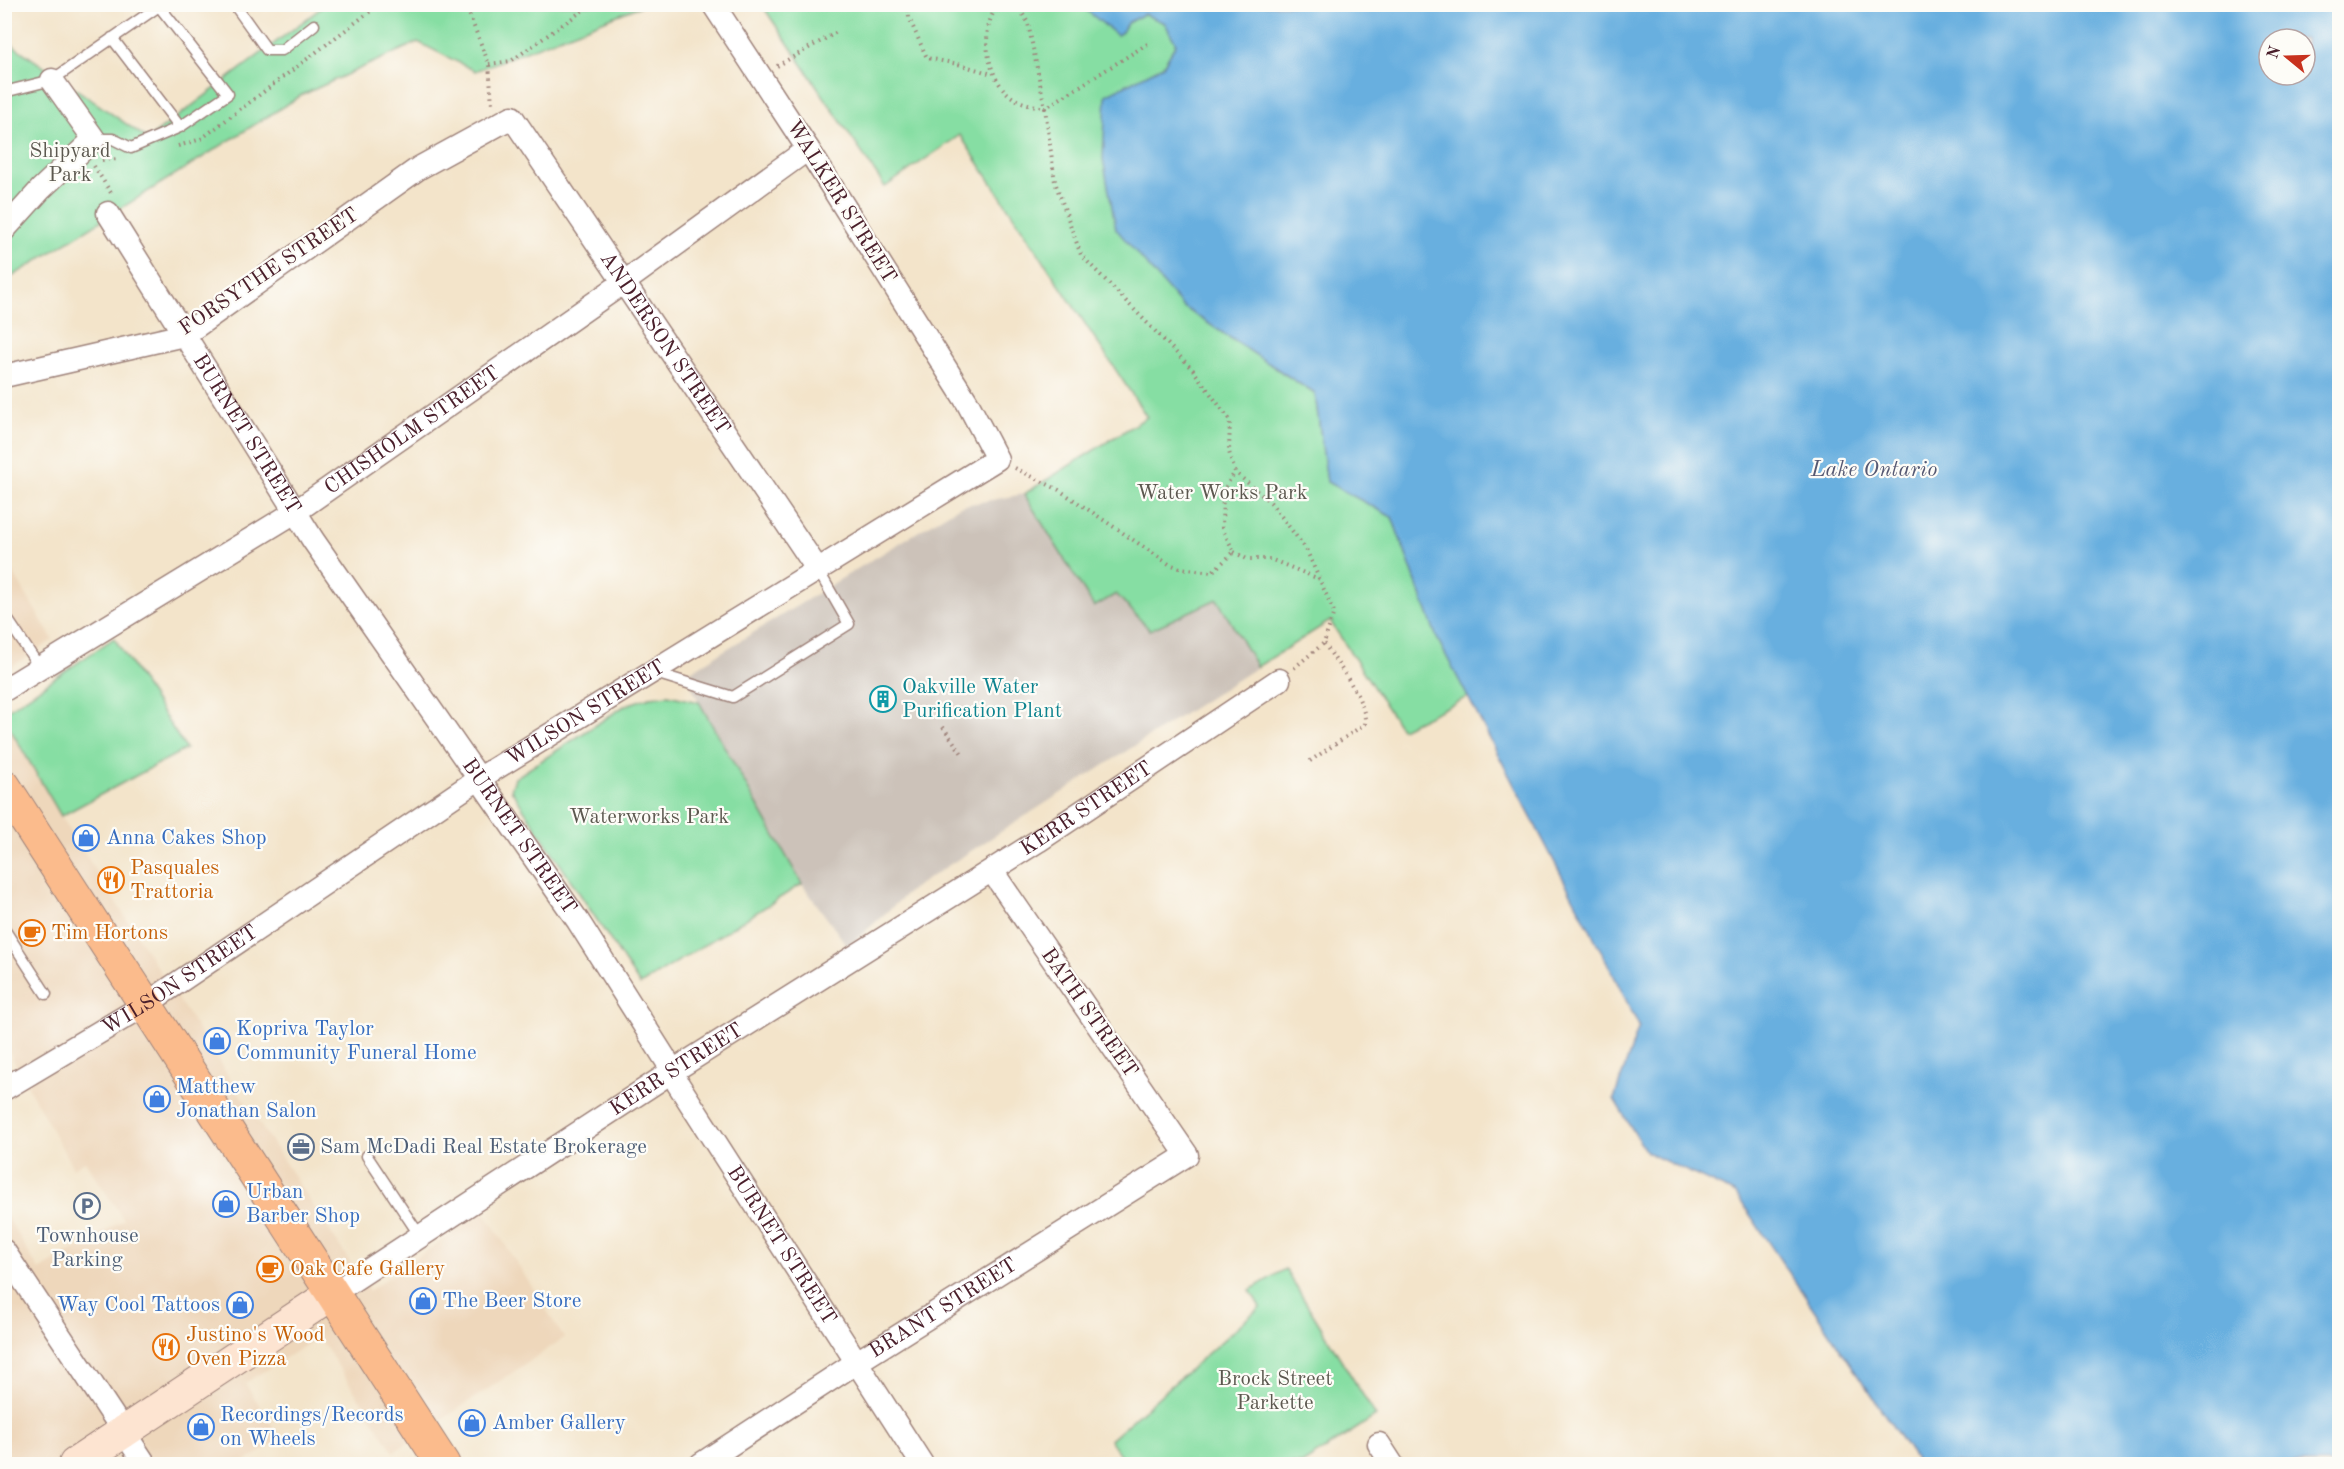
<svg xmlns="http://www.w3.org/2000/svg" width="2344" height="1469" font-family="'Old Standard TT',serif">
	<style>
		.built { fill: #eed7bb }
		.industrial { fill: #ccc2b9 }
		.green { fill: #86dea3; stroke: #687e67; stroke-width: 1.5 }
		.water { fill: #68afdf; stroke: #596785; stroke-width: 1.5; fill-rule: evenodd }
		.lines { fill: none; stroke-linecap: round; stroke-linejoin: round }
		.service-casing { stroke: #9e827a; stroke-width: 13 }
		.minor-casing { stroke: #9e827a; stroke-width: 25 }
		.secondary-casing { stroke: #9e827a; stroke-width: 34 }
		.primary-casing { stroke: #9e827a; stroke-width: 35 }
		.path { stroke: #9e827a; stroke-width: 4; stroke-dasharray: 1.5 4.5; stroke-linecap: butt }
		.service { stroke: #fff; stroke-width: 10 }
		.minor { stroke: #fff; stroke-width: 22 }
		.secondary { stroke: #fde4d1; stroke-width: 32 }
		.primary { stroke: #fbbb8c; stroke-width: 33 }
		.labels { text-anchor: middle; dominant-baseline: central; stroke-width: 4.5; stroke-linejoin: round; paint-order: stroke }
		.park-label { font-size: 21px; fill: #5c584f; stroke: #fdfcf7 }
		.street-label { font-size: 21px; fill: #4a1f2b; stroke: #fdfcf7 }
		.culture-label { font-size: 21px; fill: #0d838f; stroke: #fdfcf7; text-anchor: start }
		.shop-label { font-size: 21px; fill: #366cbe; stroke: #fdfcf7; text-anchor: start }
		.food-label { font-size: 21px; fill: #c56008; stroke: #fdfcf7; text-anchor: start }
		.service-label { font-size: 21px; fill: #4e5e75; stroke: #fdfcf7; text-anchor: start }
		.water-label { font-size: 22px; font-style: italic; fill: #565973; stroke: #fdfcf7 }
	</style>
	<rect width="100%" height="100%" fill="#fdfcf7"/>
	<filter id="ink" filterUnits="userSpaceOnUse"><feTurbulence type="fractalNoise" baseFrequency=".0167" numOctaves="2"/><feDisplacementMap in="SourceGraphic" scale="12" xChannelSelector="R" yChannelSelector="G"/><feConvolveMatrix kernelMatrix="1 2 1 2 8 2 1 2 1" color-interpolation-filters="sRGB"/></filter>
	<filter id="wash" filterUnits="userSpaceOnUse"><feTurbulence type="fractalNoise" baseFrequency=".008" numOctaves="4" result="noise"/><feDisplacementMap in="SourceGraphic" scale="24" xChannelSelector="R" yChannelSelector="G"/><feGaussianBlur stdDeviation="1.35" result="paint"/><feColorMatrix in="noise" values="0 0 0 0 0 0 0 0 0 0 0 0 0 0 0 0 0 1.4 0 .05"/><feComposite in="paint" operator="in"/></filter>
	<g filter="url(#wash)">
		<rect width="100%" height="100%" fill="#f3e4ca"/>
		<path class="built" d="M4,557L53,640L5,671L4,670Z
			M4,720L61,816L157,967L369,1291L484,1211L564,1338L394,1452L319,1337L245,1383L281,1439L241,1464H5V1213L39,1270L124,1220L85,1161L73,1168L5,1045Z"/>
		<path class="industrial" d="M1024,494L1094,607L1116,593L1150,630L1217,599L1257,667L912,889L848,947L802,884L699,702L686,674L960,506Z"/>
		<path class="green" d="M1080,4L1117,35L1122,32L1127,23L1144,14L1165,23L1176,44L1163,66L1106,95L1182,306L1315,394L1327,481L1392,517L1437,638L1468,697L1401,729L1330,621L1257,667L1217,599L1150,630L1116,594L1094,607L1024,494L1147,417L960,135L885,187L762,5Z
			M325,5H643L475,71L418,42L302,95L5,281V40L148,139Z
			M114,638L186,749L61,816L5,720V712Z
			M668,695L699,702L802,884L640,985L511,790L515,778L626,705L650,697Z
			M1285,1269L1376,1416L1302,1464H1126L1110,1440L1260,1307L1250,1290Z"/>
		<path class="water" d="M1080,5H2339V1464H1918L1736,1194L1646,1152L1614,1099L1639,1026L1609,966L1437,638L1392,517L1327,482L1315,394L1182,306L1116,229L1103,159L1106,95L1163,66L1176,44L1165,23L1144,14L1127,23L1122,32L1117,35ZM2269,39H2305V75H2269Z"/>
	</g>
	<g filter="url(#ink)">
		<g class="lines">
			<defs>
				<path id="service" d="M234,4L267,50H282L314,25
					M112,38L180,127
					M4,92L52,80L162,4
					M94,139H113L131,148L180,127L228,94L159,6
					M4,614L40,668
					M652,672L733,697L849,624L818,570
					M4,929L46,994
					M367,1156L420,1236"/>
				<g id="minor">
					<path id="s1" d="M108,213L313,540L578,921L673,1071L678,1084L922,1464"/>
					<path d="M4,230L41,189L94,139L52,80"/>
					<path id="s2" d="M4,376L184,335L419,168L512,117L818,570"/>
					<path id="s3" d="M4,690L295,512L623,283L808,149"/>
					<path id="s4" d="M4,1089L145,1005L480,778L997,459L967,402L808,149L713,4"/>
					<path d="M4,1251L145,1464"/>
					<path id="s5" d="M332,1294L673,1071L1038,841L1279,680"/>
					<path d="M1379,1444L1392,1464"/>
					<path id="s6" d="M701,1464L857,1362L1187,1155L992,871"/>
				</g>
				<path id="secondary" d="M75,1464L332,1294"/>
				<path id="primary" d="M4,786L443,1464"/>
			</defs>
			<use href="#service" class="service-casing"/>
			<use href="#minor" class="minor-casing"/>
			<use href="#secondary" class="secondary-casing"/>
			<use href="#primary" class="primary-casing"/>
			<path class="path" d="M465,4L489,64L492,104
				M908,4L909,18L927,58L958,64L992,74
				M999,4C977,29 987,85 1017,100C1025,104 1036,106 1045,108L1055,182L1081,255L1193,370L1230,420L1229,452L1235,472L1271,503L1306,549L1334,612L1324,643L1294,668
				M1017,4L1028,23L1045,108L1149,43
				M489,64L511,61L592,4
				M777,66L839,31
				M178,146L201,139L380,4
				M102,160L118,159
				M94,166L111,193
				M1015,468L1059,490L1169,564L1180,568L1212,572L1234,552L1222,528L1223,491L1235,472
				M1234,552L1247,559H1270L1319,579
				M943,727L963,755
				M1310,761L1365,724C1367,700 1337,664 1324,643"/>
			<use href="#service" class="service"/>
			<use href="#minor" class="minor"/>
			<use href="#secondary" class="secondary"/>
			<use href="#primary" class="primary"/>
		</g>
	</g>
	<defs>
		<symbol id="building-ring" viewBox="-11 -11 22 22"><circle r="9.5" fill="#fdfcf7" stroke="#0f9aa8" stroke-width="1.5"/><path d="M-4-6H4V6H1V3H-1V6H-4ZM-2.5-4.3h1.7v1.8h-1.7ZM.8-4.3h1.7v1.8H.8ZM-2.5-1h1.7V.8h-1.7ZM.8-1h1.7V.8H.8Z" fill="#0f9aa8"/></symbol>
		<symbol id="shop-ring" viewBox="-11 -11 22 22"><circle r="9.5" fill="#fdfcf7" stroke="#3f7fe0" stroke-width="1.5"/><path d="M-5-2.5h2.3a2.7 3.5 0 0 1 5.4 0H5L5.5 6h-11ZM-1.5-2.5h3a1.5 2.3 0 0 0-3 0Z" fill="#3f7fe0"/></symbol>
		<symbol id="restaurant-ring" viewBox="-11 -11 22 22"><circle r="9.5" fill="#fdfcf7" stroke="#e8710a" stroke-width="1.5"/><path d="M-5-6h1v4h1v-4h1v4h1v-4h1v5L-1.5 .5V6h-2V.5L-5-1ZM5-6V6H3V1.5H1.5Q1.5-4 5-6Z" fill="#e8710a"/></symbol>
		<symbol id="cafe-ring" viewBox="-11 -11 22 22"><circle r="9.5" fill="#fdfcf7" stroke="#e8710a" stroke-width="1.5"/><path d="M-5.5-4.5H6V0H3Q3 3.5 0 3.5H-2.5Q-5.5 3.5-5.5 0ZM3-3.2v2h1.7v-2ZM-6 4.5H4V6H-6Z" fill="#e8710a"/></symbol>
		<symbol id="office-ring" viewBox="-11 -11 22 22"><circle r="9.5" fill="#fdfcf7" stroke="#5c6f8a" stroke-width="1.5"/><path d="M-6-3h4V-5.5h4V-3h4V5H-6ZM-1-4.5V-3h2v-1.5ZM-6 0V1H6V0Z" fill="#5c6f8a"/></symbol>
		<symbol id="parking-ring" viewBox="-11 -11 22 22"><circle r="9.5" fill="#fdfcf7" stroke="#5c6f8a" stroke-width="1.5"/><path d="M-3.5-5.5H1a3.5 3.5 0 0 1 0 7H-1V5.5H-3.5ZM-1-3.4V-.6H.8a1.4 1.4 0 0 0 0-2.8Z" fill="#5c6f8a"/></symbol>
	</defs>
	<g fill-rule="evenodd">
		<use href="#building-ring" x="868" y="684" width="30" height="30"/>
		<use href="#shop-ring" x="71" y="823" width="30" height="30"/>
		<use href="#restaurant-ring" x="96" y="865" width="30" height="30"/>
		<use href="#cafe-ring" x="17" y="918" width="30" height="30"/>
		<use href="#shop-ring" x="202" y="1026" width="30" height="30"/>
		<use href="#shop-ring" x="142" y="1084" width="30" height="30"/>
		<use href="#office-ring" x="286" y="1132" width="30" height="30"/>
		<use href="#shop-ring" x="211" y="1189" width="30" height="30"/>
		<use href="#parking-ring" x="72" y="1191" width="30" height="30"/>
		<use href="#cafe-ring" x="255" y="1254" width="30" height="30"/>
		<use href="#shop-ring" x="408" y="1286" width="30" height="30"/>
		<use href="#shop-ring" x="225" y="1290" width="30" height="30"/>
		<use href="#restaurant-ring" x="151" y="1332" width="30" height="30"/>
		<use href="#shop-ring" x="457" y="1408" width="30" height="30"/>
		<use href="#shop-ring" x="186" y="1412" width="30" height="30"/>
	</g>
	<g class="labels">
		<g class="park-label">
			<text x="70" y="151">Shipyard<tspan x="70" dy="24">Park</tspan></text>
			<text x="1222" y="493">Water Works Park</text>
			<text x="649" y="817">Waterworks Park</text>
			<text x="1275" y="1379">Brock Street<tspan x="1275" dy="24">Parkette</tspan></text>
		</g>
		<g class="street-label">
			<text transform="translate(841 202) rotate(58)">WALKER STREET</text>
			<text transform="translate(269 272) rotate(-34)">FORSYTHE STREET</text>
			<text stroke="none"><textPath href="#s2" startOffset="852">ANDERSON STREET</textPath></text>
			<text stroke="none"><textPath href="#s3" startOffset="484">CHISHOLM STREET</textPath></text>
			<text stroke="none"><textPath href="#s1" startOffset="261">BURNET STREET</textPath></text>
			<text stroke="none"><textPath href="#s4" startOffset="693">WILSON STREET</textPath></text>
			<text stroke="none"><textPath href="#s5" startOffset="897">KERR STREET</textPath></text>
			<text stroke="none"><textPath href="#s1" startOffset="747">BURNET STREET</textPath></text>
			<text stroke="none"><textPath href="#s4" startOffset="207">WILSON STREET</textPath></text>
			<text transform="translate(1089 1013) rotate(55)">BATH STREET</text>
			<text stroke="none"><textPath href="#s5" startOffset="411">KERR STREET</textPath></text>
			<text stroke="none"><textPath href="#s1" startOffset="1233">BURNET STREET</textPath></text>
			<text stroke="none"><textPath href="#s6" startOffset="288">BRANT STREET</textPath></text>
		</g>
		<g class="culture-label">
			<text x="902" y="687">Oakville Water<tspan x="902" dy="24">Purification Plant</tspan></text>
		</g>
		<g class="shop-label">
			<text x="106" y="838">Anna Cakes Shop</text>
			<text x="236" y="1029">Kopriva Taylor<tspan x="236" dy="24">Community Funeral Home</tspan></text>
			<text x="176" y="1087">Matthew<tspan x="176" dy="24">Jonathan Salon</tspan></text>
			<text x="246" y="1192">Urban<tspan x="246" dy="24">Barber Shop</tspan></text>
			<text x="442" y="1301">The Beer Store</text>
			<text x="220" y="1305" text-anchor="end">Way Cool Tattoos</text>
			<text x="220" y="1415">Recordings/Records<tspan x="220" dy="24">on Wheels</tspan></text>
			<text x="492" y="1423">Amber Gallery</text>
		</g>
		<g class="food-label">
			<text x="130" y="868">Pasquales<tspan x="130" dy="24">Trattoria</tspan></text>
			<text x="51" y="933">Tim Hortons</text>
			<text x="290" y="1269">Oak Cafe Gallery</text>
			<text x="186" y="1335">Justino's Wood<tspan x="186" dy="24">Oven Pizza</tspan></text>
		</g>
		<g class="service-label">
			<text x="320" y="1147">Sam McDadi Real Estate Brokerage</text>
			<text x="87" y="1236" text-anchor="middle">Townhouse<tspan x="87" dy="24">Parking</tspan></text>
		</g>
		<g class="water-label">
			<text x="1874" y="470">Lake Ontario</text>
		</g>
	</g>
	<rect width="2344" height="1469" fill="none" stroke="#fdfcf7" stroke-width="24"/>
	<g transform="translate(2287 57) rotate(289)"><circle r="28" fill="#fdfcf7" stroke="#b5a4a5" stroke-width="1.5"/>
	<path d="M0-4.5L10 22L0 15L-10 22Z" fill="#c8321e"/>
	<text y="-9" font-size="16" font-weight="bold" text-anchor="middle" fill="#4a1f2b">N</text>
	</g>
</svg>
